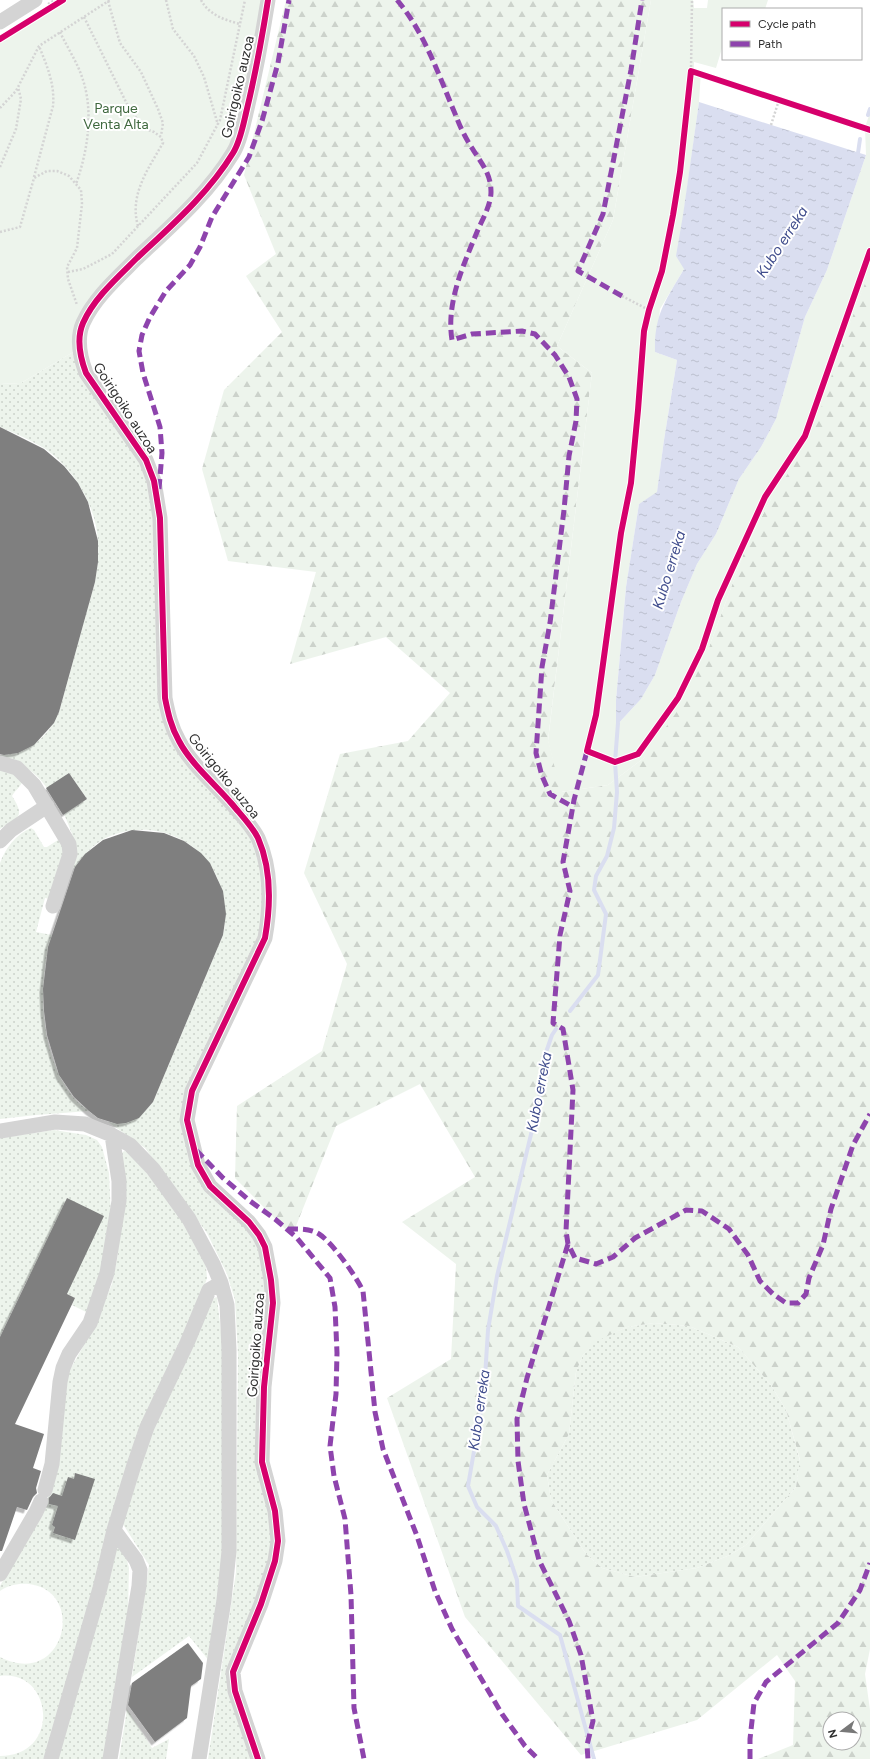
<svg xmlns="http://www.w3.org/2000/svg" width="870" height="1759" font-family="Figtree,sans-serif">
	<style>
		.grass { fill: url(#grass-dots) }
		.forest { fill: url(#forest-firs); fill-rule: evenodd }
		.park { fill: #edf4ec }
		.water { fill: url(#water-ripples) }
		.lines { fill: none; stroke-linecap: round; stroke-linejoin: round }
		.stream { stroke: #dadef0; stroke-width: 4 }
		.building { fill: #7f7f7f; filter: url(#shadow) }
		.path { stroke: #d4d4d4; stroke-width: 2.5; stroke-dasharray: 2 2; stroke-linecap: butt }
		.minor { stroke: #d4d4d4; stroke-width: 15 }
		.quiet { stroke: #8e44ad; stroke-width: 5; stroke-dasharray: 10 5; stroke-linecap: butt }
		.cycleway-casing { stroke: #fff; stroke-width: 8 }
		.cycleway { stroke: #d6006c; stroke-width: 6 }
		.labels { text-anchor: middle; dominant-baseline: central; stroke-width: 4; stroke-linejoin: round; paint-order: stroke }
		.street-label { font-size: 14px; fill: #2f2f2f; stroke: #fff }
		.park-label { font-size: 14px; fill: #3f683e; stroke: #fff }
		.water-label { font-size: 15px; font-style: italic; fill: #404d8d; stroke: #fff }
	</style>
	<defs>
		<pattern id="grass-dots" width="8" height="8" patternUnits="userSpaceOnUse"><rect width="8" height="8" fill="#edf4ec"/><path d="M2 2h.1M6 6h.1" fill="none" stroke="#ccd2cb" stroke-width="1.8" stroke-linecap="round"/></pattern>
		<pattern id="forest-firs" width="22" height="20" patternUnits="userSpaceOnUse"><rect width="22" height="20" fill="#edf4ec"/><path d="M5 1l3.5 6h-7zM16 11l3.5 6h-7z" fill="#ccd2cb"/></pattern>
		<pattern id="water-ripples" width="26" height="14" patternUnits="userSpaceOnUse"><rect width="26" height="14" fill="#dadef0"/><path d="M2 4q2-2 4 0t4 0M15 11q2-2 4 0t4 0" fill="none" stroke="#bbbfce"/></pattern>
		<filter id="shadow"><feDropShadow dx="-3.5" dy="3.5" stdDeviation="0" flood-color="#0004"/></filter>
	</defs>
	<rect width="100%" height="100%" fill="#fff"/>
	<path class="grass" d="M80,348L153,478L169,720L258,838L268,919L192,1091L198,1165L249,1222L271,1280L262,1448L278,1541L233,1672L258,1759H208L236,1572L238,1355L235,1300L227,1274L207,1233L145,1148L108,1122C127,1126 142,1117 153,1102L223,935C234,883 202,835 149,830C133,829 116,832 102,840C89,848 81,859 72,871C78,845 74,838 64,814L87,799L69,773L47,788C32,767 22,766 0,758V755C29,753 48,738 59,712L95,582C97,569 99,556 98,543C97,507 74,468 44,448C30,440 15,433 0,427V384L21,383Z
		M0,769H9L23,780C21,787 15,790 12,796C26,818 18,817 0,829Z
		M31,828L34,830L44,847H47L58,840L62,841L65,846L50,899L45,898L36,932L52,935C37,985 39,1054 73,1097C77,1102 83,1107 89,1111L36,1115L0,1119V863C5,849 16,834 31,828Z
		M54,1130L86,1135L97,1140L102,1147L109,1173L111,1217L99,1281L86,1312L72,1305L75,1298L29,1276L0,1337V1138Z
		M124,1151L128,1152L158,1186L190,1233L206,1266L207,1278L195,1315L137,1438L48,1759H0V1756C62,1756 53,1669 0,1676V1657C64,1690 88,1591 29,1584C19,1583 8,1585 0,1591V1586L46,1503L55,1477L67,1375L93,1329L112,1284L118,1254L121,1154Z
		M217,1297L224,1359V1540L210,1662L189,1636L132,1677L149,1565L121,1521L154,1424L214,1298Z
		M654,1323L689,1326L738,1347L771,1385L786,1410L800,1461L796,1487L746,1545L730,1555L697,1568L635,1577L602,1568L586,1554L551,1500L547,1475L569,1434L576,1372L583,1355L597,1340L627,1327Z
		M115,1542L127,1560L129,1568L128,1610L104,1759H55Z
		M127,1709L152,1748L169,1739L166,1759H119Z"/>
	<path class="forest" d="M286,0H651L613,220L557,346L592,373L548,740L562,792L608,785L644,758L708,650L746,547L771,499L840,350L870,269V1649L865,1674L870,1710V1759H758L793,1745L795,1681L777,1655L697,1720L581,1755L465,1617L387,1398L451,1359L456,1264L402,1222L475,1177L420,1084L336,1126L292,1236L235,1178L237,1106L322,1051L347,964L304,873L340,754L408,741L450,693L386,637L290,664L316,572L228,561L202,469L224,390L282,332L246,276L276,254L244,175ZM654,1323L689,1326L738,1347L771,1385L786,1410L800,1460L796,1487L746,1545L730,1555L697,1568L635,1577L602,1568L586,1554L551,1500L547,1475L569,1434L576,1372L583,1355L597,1341L627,1327ZM830,1719H854V1743H830Z"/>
	<path class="park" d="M63,0H268L234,152L89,311L80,348L21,383L0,384V37Z
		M651,0H693L694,8H707L708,0H768L765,9H723V45L716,68L694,62V69L701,71L699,102L681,232L684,269L660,309L655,352L677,360L664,440L657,493L639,504L626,587L616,700V726L641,699L655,675L681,602L697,564L716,534L739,479L761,447L776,419L805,317L827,270L866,155L865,127L870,113V270L840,350L811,439L771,499L746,547L708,650L683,703L644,758L608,785L561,792L548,741L592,373L557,346L613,220Z"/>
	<path class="water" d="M699,102L866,155L827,270L805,317L776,419L761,447L739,479L716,534L697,564L681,602L655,675L641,699L616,726V700L626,587L639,504L657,492L664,440L677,360L655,352C654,314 666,300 684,269L676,256L683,215Z"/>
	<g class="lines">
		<path class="stream" d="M868,115L870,109
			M855,155L858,153L860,139
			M570,1011L598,975L606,914L594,890L596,876L607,856L614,828L617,792L615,762L618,723
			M556,1029L552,1035L543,1061L539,1101L497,1276L488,1330L484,1393L468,1486L477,1507L496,1526L507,1551L517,1580L518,1606L560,1635L594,1759"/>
	</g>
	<path class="building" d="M0,427L44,449L64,466L78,483L88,502L98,541V562L95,582L59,712L54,723L34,745L18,753L4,755L0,754Z
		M69,773L87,799L63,815L46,788Z
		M132,830L164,833L184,841L201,853L210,863L223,891L226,914L223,935L153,1102L139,1118L126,1123L117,1124L98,1118L89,1111L74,1097L59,1075L47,1035L44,1011L43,989L48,947L75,867L85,854L103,840Z
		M67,1198L104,1216L67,1294L75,1298L15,1424L44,1434L33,1468L41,1471L36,1488L37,1493L33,1497L27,1510L17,1507L2,1551H0V1337Z
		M75,1473L95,1479L75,1540L53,1533L55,1527L52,1525L58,1506L49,1504V1498L53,1493L62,1496L68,1477L74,1479Z
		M188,1643L203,1663L201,1679L191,1686L187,1718L155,1742L128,1705L132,1683Z"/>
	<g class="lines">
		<path class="path" d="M166,0L173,29L194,56L204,77L218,125
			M201,0C209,15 225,20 240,24
			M108,1L120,43L141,72L158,109L163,123L161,136
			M48,4L55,0
			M84,17L127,104L143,128L154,132L161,137L163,143C148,169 129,195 138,226
			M60,32C67,47 77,62 82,77C94,111 88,150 76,184
			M691,71L692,0
			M0,108L16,91L39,46L110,0
			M771,125L779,100
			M0,167L16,129L21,99L18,87
			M34,177L53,106C55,84 47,66 39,46
			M0,232L20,227L34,178L47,171H57L69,176L81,190L82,204L77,248L67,267L68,279L77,305
			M68,272L83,269L112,254L197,163L220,120L245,0
			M622,296L649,310"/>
		<path class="minor" d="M0,22L35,0
			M0,763L17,768L34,785L69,844L70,854L53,906
			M0,841L11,830L47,806
			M0,1131L55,1122L85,1124L112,1135L130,1145L153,1169L189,1219L213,1264L221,1283L227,1305L229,1350V1551L224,1600L199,1759
			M45,1490L52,1464L60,1382L63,1368L69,1354L90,1323L107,1273L119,1201V1181L112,1135
			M0,1574L36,1512L41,1501
			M51,1759L100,1588L114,1530L134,1465L147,1427L187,1343L209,1290L221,1283
			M110,1759L139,1586L140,1570L136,1560L114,1530
			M258,1759L235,1691L233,1672L261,1604L275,1561L278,1541L275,1511L262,1462L264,1387L273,1303L271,1280L265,1247L259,1235L249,1222L210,1186L198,1165L187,1120L192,1091L265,938C271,904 272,870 258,838C252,826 241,815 232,804C215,784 191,764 179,741C171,727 168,713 165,698L160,518L154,481L146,460L86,373C80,357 76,339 83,323C94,298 118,277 137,258C171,226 208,194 233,153C240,142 243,126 246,113C255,76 262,38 268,0"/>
		<path class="quiet" d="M397,0C425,33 439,76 456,116C460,127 466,139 472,148C481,163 491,173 491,192C491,205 482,220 477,232C463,266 446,303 452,340L472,334L522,331L535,334L555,355L569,377L577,399L576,421L569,456L564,510L550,623L542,667L536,753L542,776L550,794L573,807
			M622,296L578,271L603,214L631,70L642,0
			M159,489L162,453L160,427L143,373L139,351L142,335L150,317L166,291L190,265L200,247L212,217L249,157L262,121L278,63L289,0
			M587,751L574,800L563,862L570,891L560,935L553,1023L563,1029L573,1090L566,1231L568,1244L575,1258L596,1264L613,1257L635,1238L686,1210L702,1211L729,1229L748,1255L760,1281L773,1294L786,1303H798L806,1294L809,1278L823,1245L831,1209L853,1145L870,1114
			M196,1150L223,1178L250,1201L275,1219L297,1238L330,1278L335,1307L337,1353L336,1394L330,1446L334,1476L345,1519L351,1595L354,1708L364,1759
			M288,1229C297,1229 310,1228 319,1234C332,1242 356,1276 363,1291L375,1412L383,1449L417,1536L435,1591L452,1629L502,1714L525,1746L538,1759
			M568,1244L527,1378L517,1419L518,1461L524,1504L539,1560L569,1621L581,1655L593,1721L587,1745L588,1759
			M750,1759V1739L754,1703L766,1682L838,1623L860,1590L870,1563"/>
		<defs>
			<path id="cycleway" d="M0,39L63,0
				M870,130L691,71L680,172L673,215L662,271L649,310L644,331L638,410L631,483L621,533L596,715L587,751L615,762L638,754L678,698L702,649L718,600L765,497L805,436L870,251
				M258,1759L235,1691L233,1672L261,1604L275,1561L278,1541L275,1511L262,1462L264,1387L273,1303L271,1280L265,1247L259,1235L249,1222L210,1186L198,1165L187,1120L192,1091L265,938C271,904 272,870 258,838C252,826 241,815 232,804C215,784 191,764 179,741C171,727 168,713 165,698L160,518L154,481L146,460L86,373C80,357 76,339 83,323C94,298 118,277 137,258C171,226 208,194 233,153C240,142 243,126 246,113C255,76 262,38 268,0"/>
		</defs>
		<use href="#cycleway" class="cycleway-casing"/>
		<use href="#cycleway" class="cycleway"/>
	</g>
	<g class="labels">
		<g class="street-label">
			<text transform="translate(238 87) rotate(-77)">Goirigoiko auzoa</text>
			<text transform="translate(125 408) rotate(57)">Goirigoiko auzoa</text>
			<text transform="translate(224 776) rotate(51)">Goirigoiko auzoa</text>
			<text transform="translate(256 1345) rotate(-86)">Goirigoiko auzoa</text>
		</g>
		<g class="park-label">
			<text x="116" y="108">Parque<tspan x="116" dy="16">Venta Alta</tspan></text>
		</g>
		<g class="water-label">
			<text transform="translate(782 242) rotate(-57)">Kubo erreka</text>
			<text transform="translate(669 570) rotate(-73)">Kubo erreka</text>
			<text transform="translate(539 1092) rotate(-79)">Kubo erreka</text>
			<text transform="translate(479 1410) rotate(-82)">Kubo erreka</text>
		</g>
	</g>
	<rect x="722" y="8" width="140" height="52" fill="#ffffff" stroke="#acacac"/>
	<rect x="730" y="21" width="20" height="6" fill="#d6006c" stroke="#acacac"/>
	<text x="758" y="28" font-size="12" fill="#2f2f2f">Cycle path</text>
	<rect x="730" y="41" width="20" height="6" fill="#8e44ad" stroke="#acacac"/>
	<text x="758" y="48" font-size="12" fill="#2f2f2f">Path</text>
	<g transform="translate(842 1731) rotate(254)"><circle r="19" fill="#ffffff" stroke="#acacac"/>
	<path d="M0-3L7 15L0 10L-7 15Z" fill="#787878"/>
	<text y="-6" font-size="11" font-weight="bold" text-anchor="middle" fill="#2f2f2f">N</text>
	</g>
</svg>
